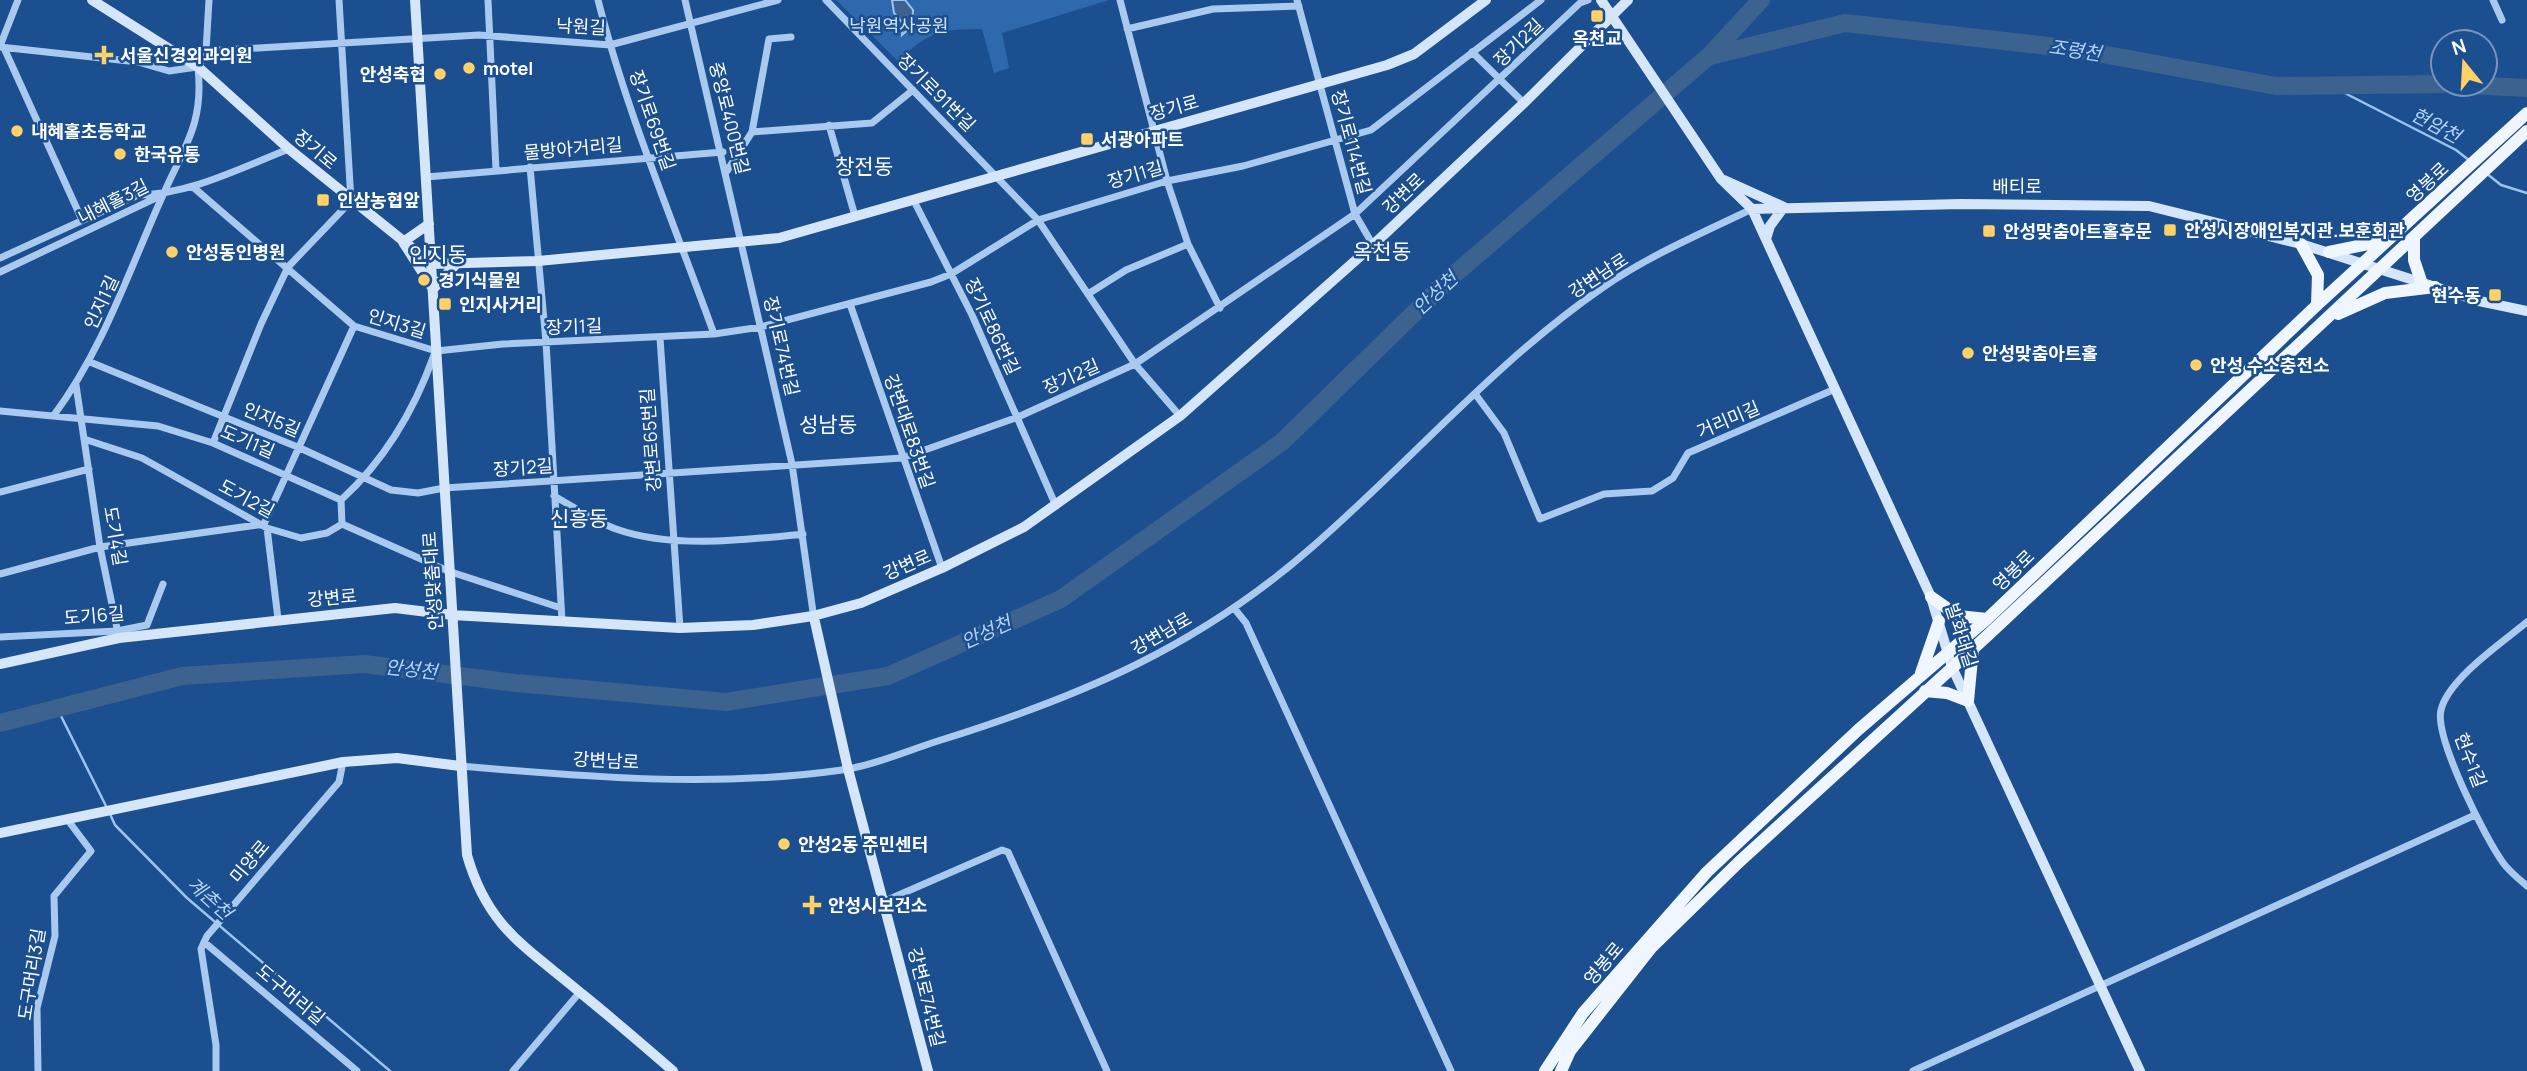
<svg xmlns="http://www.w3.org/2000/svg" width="2527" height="1071" font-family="Manrope,'Noto Sans KR',sans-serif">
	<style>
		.green { fill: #2e69ad }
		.water { fill: #3c6290; stroke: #9cc4f0; stroke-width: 2 }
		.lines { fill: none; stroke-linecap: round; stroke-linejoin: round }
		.stream { stroke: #9cc4f0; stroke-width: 2.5 }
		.river { stroke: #3c6290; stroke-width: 18 }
		.street { stroke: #a9c9ee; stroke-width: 7 }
		.secondary { stroke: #d6e6fa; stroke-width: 10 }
		.primary { stroke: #f0f6ff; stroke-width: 12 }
		.poi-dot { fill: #ffd166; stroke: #1b4f8f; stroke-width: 2.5 }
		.labels { text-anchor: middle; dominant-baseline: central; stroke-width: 5; stroke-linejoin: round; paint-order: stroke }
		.park-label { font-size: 18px; fill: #cfe3fa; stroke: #1b4f8f }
		.street-label { font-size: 18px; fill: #fff; stroke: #1b4f8f }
		.poi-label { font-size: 18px; font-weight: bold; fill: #fff; stroke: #1b4f8f; text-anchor: start }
		.water-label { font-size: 19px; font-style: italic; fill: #b5d3f5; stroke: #1b4f8f }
		.quarter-label { font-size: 21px; fill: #fff; stroke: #1b4f8f }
	</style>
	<rect width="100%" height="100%" fill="#1b4f8f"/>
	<path class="green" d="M836,0H1109L1002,33L1009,68L994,73L982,29C939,29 929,32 898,61Z"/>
	<path class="water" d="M892,0H905L913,10L912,26L902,35L903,23L894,13Z"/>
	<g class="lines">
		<path class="stream" d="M2329,85L2456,150L2470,161
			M2486,173L2501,185L2527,193
			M57,708L107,808
			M110,814L115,825L187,898L390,1071"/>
		<path class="river" d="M1710,56L1845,23L2075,49L2276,86L2443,84
			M2450,84L2527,88
			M0,723L182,676L364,664L516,683L726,702L888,676L1061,599L1282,442L1449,279L1709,56L1761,0"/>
		<path class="street" d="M488,0L496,170
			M598,0C627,114 674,223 714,334
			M685,0L792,464L814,619
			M826,0L1038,220L1135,364L1180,416
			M1120,0L1167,181L1188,244L1220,308
			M1297,0L1355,214L1373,245
			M2493,0L2502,20
			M1127,29L1213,9L1299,6
			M0,46L18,0
			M0,47L138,62L169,71L197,67
			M4,48L82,220
			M206,51L209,0
			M1472,52L1524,103
			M198,67L206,51L479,35L610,45L778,0
			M829,125L855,216
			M752,132L872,123L913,90
			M530,167L546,342L562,621
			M727,171L752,132L769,39L791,37
			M426,177L723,152
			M193,187L354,326L436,351L503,344L714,334L761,327L931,282L951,274L1038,220L1167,181L1243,166L1371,130L1541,0
			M913,199L972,315L1056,506
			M0,258L138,195C191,194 240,168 289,149
			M0,272L162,195
			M1088,294L1126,270L1188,244
			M850,304L942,568
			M660,338L680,628
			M90,362L300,448L391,490L418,493L444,488L902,458L1018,417L1135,364L1355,214L1580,3L1588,0
			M76,385L100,547L119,638
			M1476,395L1504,433L1540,519L1604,494L1652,491L1673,478L1688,453L1835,389
			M0,411L158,426L213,443L341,500
			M54,415C104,348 129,270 163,195C184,147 204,124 198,68
			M84,439L142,458L267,528L301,538L327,533L342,524
			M213,443L261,324L288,267L351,201L339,0
			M0,492L89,469
			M554,496C574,507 594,521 616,529C672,549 745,540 803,534
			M341,500L342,524L448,571L561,608
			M341,500C385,460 414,411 434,355
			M264,524L354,326
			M267,528L278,619
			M0,574L100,547L264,524
			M1234,608L1246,623L1451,1071
			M2527,622C2503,642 2448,679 2441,710C2434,737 2486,840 2504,864C2510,872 2519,879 2527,886
			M0,637L117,631L147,625L163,584
			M460,766C586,777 716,788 842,770C875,765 909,750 941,740C1082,696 1199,646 1311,548C1409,463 1495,362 1602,288C1648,256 1702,233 1752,209
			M885,901L1002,850L1008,852L1107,1071
			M204,942L357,1071
			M38,1071L37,1008L55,936L54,896L91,851L67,819
			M216,1071V1045L201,949L207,936L339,782L343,762
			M513,1071L580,992
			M1913,1071L2475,815"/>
		<path class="secondary" d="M92,0L198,67L289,149L432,264L538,261L779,238L1387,65L1414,54L1486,0
			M415,0L467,855C488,929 528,948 582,994C613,1019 643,1045 673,1071
			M1601,0L1721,179L1752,209L1961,204L2149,206L2301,244L2479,301L2527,311
			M1724,180L1784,207L1770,226L1766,239
			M1752,209L1931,597L1952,667L2140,1071
			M429,224L403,242L433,289L457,263
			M815,622L848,769L928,1071
			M0,664L119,638L395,608L452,615L680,628L753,625L813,616L861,603L942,568L1024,527L1180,416L1373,245L1524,103L1628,0
			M0,833L343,762L397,758L460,766"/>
		<path class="primary" d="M2414,238V260L2422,284
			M2301,244L2318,275L2317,305
			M2329,252L2388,240
			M2338,314L2385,293L2435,287
			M1931,597L1958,616L1987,619
			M1921,673L1939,621
			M1925,691L1947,693L1968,701L1973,648
			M1545,1071L1583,1013L1707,872L1858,730L1987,619L2317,305L2527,113
			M1561,1071L1570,1051L1651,948L1739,862L1987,636L2527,131"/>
	</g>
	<g class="poi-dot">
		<rect x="1590" y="9" width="14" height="14" rx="3.5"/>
		<path d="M100.5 44.5h7v7h7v7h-7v7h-7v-7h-7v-7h7z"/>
		<circle cx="469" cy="68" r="7"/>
		<circle cx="440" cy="74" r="7"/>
		<circle cx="17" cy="131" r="7"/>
		<rect x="1080" y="132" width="14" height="14" rx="3.5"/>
		<circle cx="120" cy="154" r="7"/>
		<rect x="316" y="193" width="14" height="14" rx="3.5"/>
		<rect x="2163" y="223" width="14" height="14" rx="3.5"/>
		<rect x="1982" y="224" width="14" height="14" rx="3.5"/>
		<circle cx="172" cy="252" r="7"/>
		<circle cx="424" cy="280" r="7"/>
		<rect x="2488" y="288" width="14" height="14" rx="3.5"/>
		<rect x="438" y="297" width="14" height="14" rx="3.5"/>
		<circle cx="1968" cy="353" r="7"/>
		<circle cx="2196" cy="365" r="7"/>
		<circle cx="784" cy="844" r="7"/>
		<path d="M808.5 894.5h7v7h7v7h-7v7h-7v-7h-7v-7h7z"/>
	</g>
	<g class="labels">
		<g class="park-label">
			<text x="899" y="25">낙원역사공원</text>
		</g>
		<g class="street-label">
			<text transform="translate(581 26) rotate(3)">낙원길</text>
			<text transform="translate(1518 42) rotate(-44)">장기2길</text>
			<text transform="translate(937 92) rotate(45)">장기로91번길</text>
			<text transform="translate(1174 107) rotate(-16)">장기로</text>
			<text transform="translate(730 118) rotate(76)">중앙로400번길</text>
			<text transform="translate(653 120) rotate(71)">장기로69번길</text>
			<text transform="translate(1352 142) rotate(75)">장기로114번길</text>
			<text transform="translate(573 148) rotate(-5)">물방아거리길</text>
			<text transform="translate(316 149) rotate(40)">장기로</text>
			<text transform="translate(1135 174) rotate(-16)">장기1길</text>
			<text transform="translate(2427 182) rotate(-43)">영봉로</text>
			<text x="2017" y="186">배티로</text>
			<text transform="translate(1403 193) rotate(-44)">강변로</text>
			<text transform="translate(113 201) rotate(-27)">내혜홀3길</text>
			<text transform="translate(1598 275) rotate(-33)">강변남로</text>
			<text transform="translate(101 302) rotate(-65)">인지1길</text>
			<text transform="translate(397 323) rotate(17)">인지3길</text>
			<text transform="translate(574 326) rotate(-2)">장기1길</text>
			<text transform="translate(993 326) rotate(65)">장기로86번길</text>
			<text transform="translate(782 346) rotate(77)">장기로74번길</text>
			<text transform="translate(1071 376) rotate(-24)">장기2길</text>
			<text transform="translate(272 419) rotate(23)">인지5길</text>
			<text transform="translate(1728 419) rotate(-23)">거리미길</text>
			<text transform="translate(910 431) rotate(71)">강변대로83번길</text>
			<text transform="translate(650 440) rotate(-94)">강변로65번길</text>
			<text transform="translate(248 441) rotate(23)">도기1길</text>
			<text transform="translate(523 467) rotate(-4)">장기2길</text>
			<text transform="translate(247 498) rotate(28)">도기2길</text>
			<text transform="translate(116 536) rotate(80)">도기4길</text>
			<text transform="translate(907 564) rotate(-23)">강변로</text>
			<text transform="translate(2013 570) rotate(-44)">영봉로</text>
			<text transform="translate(432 581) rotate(-94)">안성맞춤대로</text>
			<text transform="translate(332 597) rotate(-5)">강변로</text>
			<text transform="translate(94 615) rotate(-5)">도기6길</text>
			<text transform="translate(1161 633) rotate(-30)">강변남로</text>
			<text transform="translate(1962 635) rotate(72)">발화대길</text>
			<text transform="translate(606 760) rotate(3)">강변남로</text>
			<text transform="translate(2471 760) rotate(69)">현수1길</text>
			<text transform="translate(249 861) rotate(-50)">미양로</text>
			<text transform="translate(1603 963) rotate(-50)">영봉로</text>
			<text transform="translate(31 974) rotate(-81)">도구머리3길</text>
			<text transform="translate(291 994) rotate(40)">도구머리길</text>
			<text transform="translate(927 997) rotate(76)">강변로74번길</text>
		</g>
		<g class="poi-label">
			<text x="1597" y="38" text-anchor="middle">옥천교</text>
			<text x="120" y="55">서울신경외과의원</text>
			<text x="483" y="68">motel</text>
			<text x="426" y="74" text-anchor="end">안성축협</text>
			<text x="31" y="131">내혜홀초등학교</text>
			<text x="1101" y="139">서광아파트</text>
			<text x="134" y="154">한국유통</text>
			<text x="337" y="200">인삼농협앞</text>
			<text x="2184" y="230">안성시장애인복지관.보훈회관</text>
			<text x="2003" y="231">안성맞춤아트홀후문</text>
			<text x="186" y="252">안성동인병원</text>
			<text x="438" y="280">경기식물원</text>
			<text x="2481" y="295" text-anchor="end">현수동</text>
			<text x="459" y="304">인지사거리</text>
			<text x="1982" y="353">안성맞춤아트홀</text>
			<text x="2210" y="365">안성 수소충전소</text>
			<text x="798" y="844">안성2동 주민센터</text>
			<text x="828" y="905">안성시보건소</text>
		</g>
		<g class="water-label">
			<text transform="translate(2075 50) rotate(8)">조령천</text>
			<text transform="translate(2436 125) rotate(28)">현암천</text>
			<text transform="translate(1435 293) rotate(-43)">안성천</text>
			<text transform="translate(986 632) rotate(-24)">안성천</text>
			<text transform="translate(411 669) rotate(6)">안성천</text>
			<text transform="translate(210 898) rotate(42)">계촌천</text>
		</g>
		<g class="quarter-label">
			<text x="864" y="166">창전동</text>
			<text x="1382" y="251">옥천동</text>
			<text x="438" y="254">인지동</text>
			<text x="828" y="424">성남동</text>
			<text x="579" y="518">신흥동</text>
		</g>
	</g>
	<g transform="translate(2464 63) rotate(342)"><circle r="33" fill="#1b4f8f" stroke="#7695bc" stroke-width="2"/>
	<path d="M0-5L12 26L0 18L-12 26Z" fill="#ffd166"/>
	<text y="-10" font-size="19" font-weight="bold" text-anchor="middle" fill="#ffffff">N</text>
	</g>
</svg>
